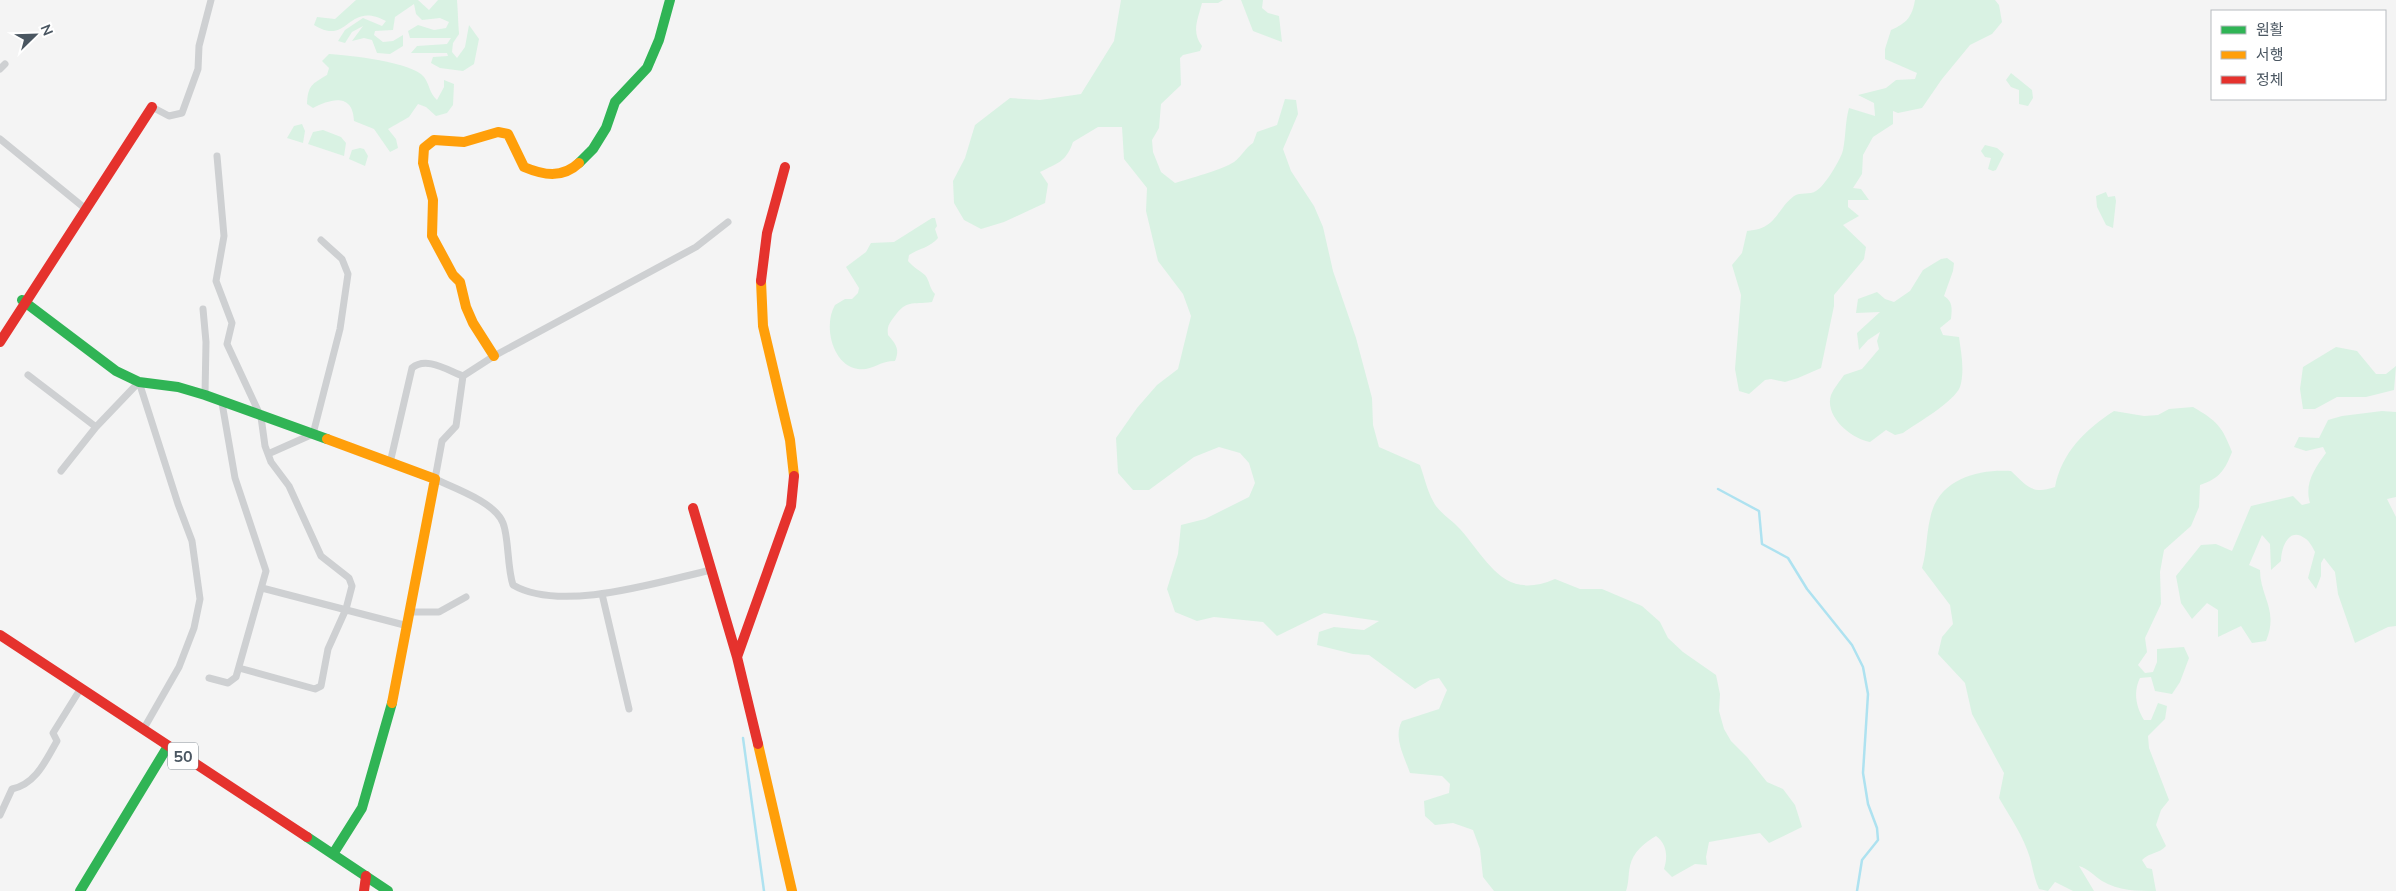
<svg xmlns="http://www.w3.org/2000/svg" width="2396" height="891" font-family="Mulish,'Noto Sans KR',sans-serif">
	<style>
		.green { fill: #d9f2e3 }
		.lines { fill: none; stroke-linecap: round; stroke-linejoin: round }
		.stream { stroke: #aee2f0; stroke-width: 2.5 }
		.street { stroke: #ced0d2; stroke-width: 7 }
		.fast { stroke: #30b455; stroke-width: 10 }
		.slow { stroke: #ff9f0a; stroke-width: 10 }
		.jam { stroke: #e5322d; stroke-width: 10 }
		.labels { text-anchor: middle; dominant-baseline: central; stroke-width: 4; stroke-linejoin: round; paint-order: stroke }
		.shield { fill: #fff; stroke: #808990; stroke-width: 1 }
		.shield-label { font-size: 16px; font-weight: bold; fill: #4a5661 }
	</style>
	<rect width="100%" height="100%" fill="#f4f4f4"/>
	<path class="green" d="M356,0H418L429,10L438,0H457C458,12 458,22 459,34L453,43L452,52L457,58L465,47L469,25L479,39L474,64L463,71L440,68L431,63L433,57L448,56L447,53H411L417,46L447,44L451,38H410L408,31L418,25L434,30L446,28L449,22L440,18L422,20L416,14L414,4L395,17L393,30L375,31L374,35L383,42L393,41L403,35V46L390,54L377,53L372,40L364,38L352,41L363,26L352,32L345,43L338,41L345,30L363,18L382,26L386,21C347,0 349,47 314,25L317,17L335,19Z
		M1121,0H1223L1218,3H1202C1198,19 1191,32 1202,46L1200,51L1183,55L1180,58L1181,85L1161,104L1159,128L1152,140L1153,152L1161,172L1175,183C1188,179 1224,169 1234,162C1242,156 1245,148 1253,143L1257,132L1277,125L1285,99L1296,100L1298,114L1283,149L1291,171L1314,206L1323,227L1333,271L1356,338L1372,398L1373,425L1379,447L1420,465C1424,476 1427,490 1433,501C1438,512 1452,520 1460,529C1489,562 1504,601 1555,579L1580,589H1602L1642,606L1660,622L1668,638L1683,652L1716,675L1720,694L1719,711L1724,729L1731,741L1747,757L1767,782L1783,789L1795,805L1802,827L1769,843L1760,833L1709,842L1706,857L1707,865L1695,864L1672,877L1664,869C1668,857 1667,844 1656,836C1644,843 1633,852 1630,866C1628,875 1629,883 1626,891H1494L1483,877L1480,849L1473,830L1453,823L1435,825L1425,816L1424,801L1449,793L1450,784L1442,776L1410,773C1404,756 1393,737 1402,721L1439,709L1447,690L1439,678L1430,680L1415,689L1369,655L1353,654L1317,645L1319,632L1334,627L1364,630L1379,621L1324,613L1277,636L1263,622L1214,617L1197,621L1175,612L1167,589L1178,554L1181,525L1205,519L1249,497L1255,483L1249,463L1240,453L1219,447L1194,457L1149,490H1133L1118,473L1116,438L1137,408L1157,385L1178,369L1191,316L1183,294L1158,261L1146,211L1147,188L1124,159L1122,127H1098L1073,142C1066,162 1058,163 1040,172L1048,184L1045,203L1004,222L981,229L964,220L954,203L953,181L965,158L975,125L1010,98L1040,100L1081,94L1114,41Z
		M1241,0H1263L1262,8L1268,13L1279,16L1282,42L1253,31Z
		M1915,0H1995L1999,5L2002,22L1992,34L1970,45L1942,79L1922,108L1898,113L1893,111V124L1873,137L1863,155L1862,174L1853,188L1861,189L1869,200H1848V207L1859,216L1843,225L1866,247L1864,259L1834,295V306L1821,368L1798,378L1785,382L1771,379L1765,380L1749,394L1739,391L1735,369L1741,295L1732,265L1742,253L1747,231C1777,229 1775,211 1794,196C1800,192 1810,195 1816,191C1825,186 1841,159 1843,150C1846,136 1845,122 1849,108L1875,116L1874,103L1858,95L1886,88L1896,80L1915,79L1917,73L1885,59V49L1891,30C1907,23 1912,17 1915,0Z
		M329,54C348,55 413,62 424,77C430,85 429,93 437,100L444,87V80L454,84L453,105L447,113L436,116L426,107L418,104L409,117L388,129L396,139L398,148L390,152L374,129L354,121C353,92 330,99 313,108L307,104C308,85 312,84 327,75L329,68L322,61Z
		M2011,73L2032,90L2033,98L2028,106L2019,104V90L2011,87L2006,80Z
		M302,124L305,131L303,143L287,138L294,126Z
		M323,130L341,137L346,143L344,156L308,144L313,132Z
		M1985,145L1997,148L2004,154L1996,170L1993,171L1988,169L1991,158L1985,157L1981,151Z
		M360,148L364,149L368,156L365,166L349,159L352,150Z
		M2106,192L2108,197L2115,196L2116,201L2113,228L2106,225L2097,207L2096,196Z
		M932,218H935L937,226L935,229L938,238C931,247 918,249 909,255L908,261C913,267 919,270 925,275C930,281 929,288 935,294L932,302C911,305 907,299 894,317C889,324 887,326 888,335C896,344 900,349 895,361C879,361 872,371 858,369C832,365 823,325 835,305L845,299H852L858,293L859,288L846,267L866,252L871,243L894,242Z
		M1947,258L1954,263L1953,271L1944,296C1953,302 1952,308 1951,319L1940,328L1943,335L1959,337C1961,352 1965,371 1960,387C1954,402 1917,423 1903,433L1895,435L1886,430L1870,442C1852,439 1824,417 1831,395C1834,388 1840,381 1844,375L1862,369L1879,349L1877,341L1880,332L1868,340L1859,350L1857,333L1880,312L1856,313L1858,299L1877,292L1885,299L1894,302L1910,291L1923,270L1941,259Z
		M2336,347L2357,351L2376,374H2386L2396,366L2394,390L2366,397H2337L2315,409H2303L2300,389L2303,367Z
		M2193,407C2217,421 2222,426 2232,452C2225,470 2219,479 2200,485L2199,507L2191,526L2164,550L2160,572L2161,604L2145,638L2147,652L2138,665L2145,673L2153,672L2157,662V649L2184,647L2189,658L2180,682L2172,694L2155,691L2151,677L2140,678C2133,692 2136,707 2144,720H2151L2158,703L2167,706L2165,719L2148,736L2149,748L2169,800L2161,810L2156,825L2166,846C2159,854 2150,852 2142,860L2147,868L2152,869L2156,891C2136,891 2119,891 2102,881C2094,876 2089,869 2079,866L2094,891H2073L2055,882L2048,891L2039,889C2034,878 2033,869 2030,858C2024,837 2010,817 1999,798L2004,773L1972,714L1965,683L1938,654L1942,637L1953,624L1950,605L1922,568C1927,551 1926,536 1930,519C1937,480 1976,469 2011,471C2027,486 2032,495 2055,487C2062,452 2085,430 2114,411L2144,416L2158,415L2169,409Z
		M2382,411L2396,412V497L2387,499L2396,517V626L2388,627L2355,643L2338,594L2335,572L2324,558L2321,563V576L2316,589L2308,578L2315,552C2313,548 2310,542 2306,539C2289,525 2281,548 2281,561L2271,570L2270,544L2262,535L2249,565L2260,570C2260,597 2279,610 2266,641L2252,643L2241,626L2218,637V610L2207,603L2192,619L2181,603L2176,576L2201,545L2216,544L2232,551L2251,506L2293,496L2302,505L2310,503C2304,483 2315,468 2326,453L2323,447L2306,451L2294,447L2299,437L2319,438L2328,420L2342,416Z"/>
	<g class="lines">
		<path class="stream" d="M1718,489L1759,511L1762,544L1788,558L1807,589L1852,645L1863,667L1868,694L1863,773L1868,804L1877,828L1878,840L1862,860L1857,891
			M743,738L764,891"/>
		<path class="street" d="M0,69L5,64
			M152,107L169,116L182,113L198,69L199,46L211,0
			M0,139L87,210
			M217,156L224,236L216,281L232,323L227,344L261,417L265,446L271,462L289,486L321,556L349,578L352,586L346,609L328,649L321,686L315,689L239,668
			M203,309L206,342L205,395
			M28,375L96,427
			M268,454L313,434L340,329L348,274L342,259L321,240
			M390,463L412,368C426,356 447,370 463,376
			M61,471L96,427L139,382L178,504L192,541L200,599L194,628L179,667L143,730
			M711,570C658,582 561,613 513,585C507,567 509,538 503,523C495,502 454,488 435,479L442,441L456,426L463,376L494,356L696,247L728,222
			M262,588L408,626
			M602,594L629,709
			M411,612H439L466,597
			M209,678L228,683L236,677L266,571L235,478L222,403
			M0,815L12,789C36,784 46,760 57,741L53,733L81,688"/>
		<path class="fast" d="M579,163L593,149L606,128L615,102L647,68L659,40L670,0
			M22,300L116,371L139,382L178,387L205,395L327,439
			M307,837L388,891
			M333,854L362,808L392,703
			M80,891L168,746"/>
		<path class="slow" d="M761,281L763,326L790,440L794,476
			M494,356L473,323L466,307L460,282L453,275L432,236L433,200L423,163L424,148L434,140L464,142L498,132L508,134L524,167C543,175 562,179 579,163
			M327,439L435,479L392,703
			M758,744L792,891"/>
		<path class="jam" d="M761,281L767,233L785,167
			M0,342L152,107
			M693,508L737,657L758,744
			M0,635L307,837
			M737,657L791,506L794,476
			M364,891L366,876"/>
	</g>
	<g class="labels">
		<rect class="shield" x="168" y="742.5" width="30" height="27" rx="4"/>
		<g class="shield-label">
			<text x="183" y="756">50</text>
		</g>
	</g>
	<rect x="2211" y="10" width="175" height="90" fill="#ffffff" stroke="#b7bbc0"/>
	<rect x="2221" y="26" width="25" height="8" fill="#30b455" stroke="#b7bbc0"/>
	<text x="2256" y="35" font-size="15" fill="#4a5661">원활</text>
	<rect x="2221" y="51" width="25" height="8" fill="#ff9f0a" stroke="#b7bbc0"/>
	<text x="2256" y="60" font-size="15" fill="#4a5661">서행</text>
	<rect x="2221" y="76" width="25" height="8" fill="#e5322d" stroke="#b7bbc0"/>
	<text x="2256" y="85" font-size="15" fill="#4a5661">정체</text>
	<g transform="translate(35 35) rotate(67)" stroke="#ffffff" stroke-width="4" paint-order="stroke">
	<path d="M0-4L9 19L0 12L-9 19Z" fill="#4a5661"/>
	<text y="-8" font-size="14" font-weight="bold" text-anchor="middle" fill="#4a5661">N</text>
	</g>
</svg>
